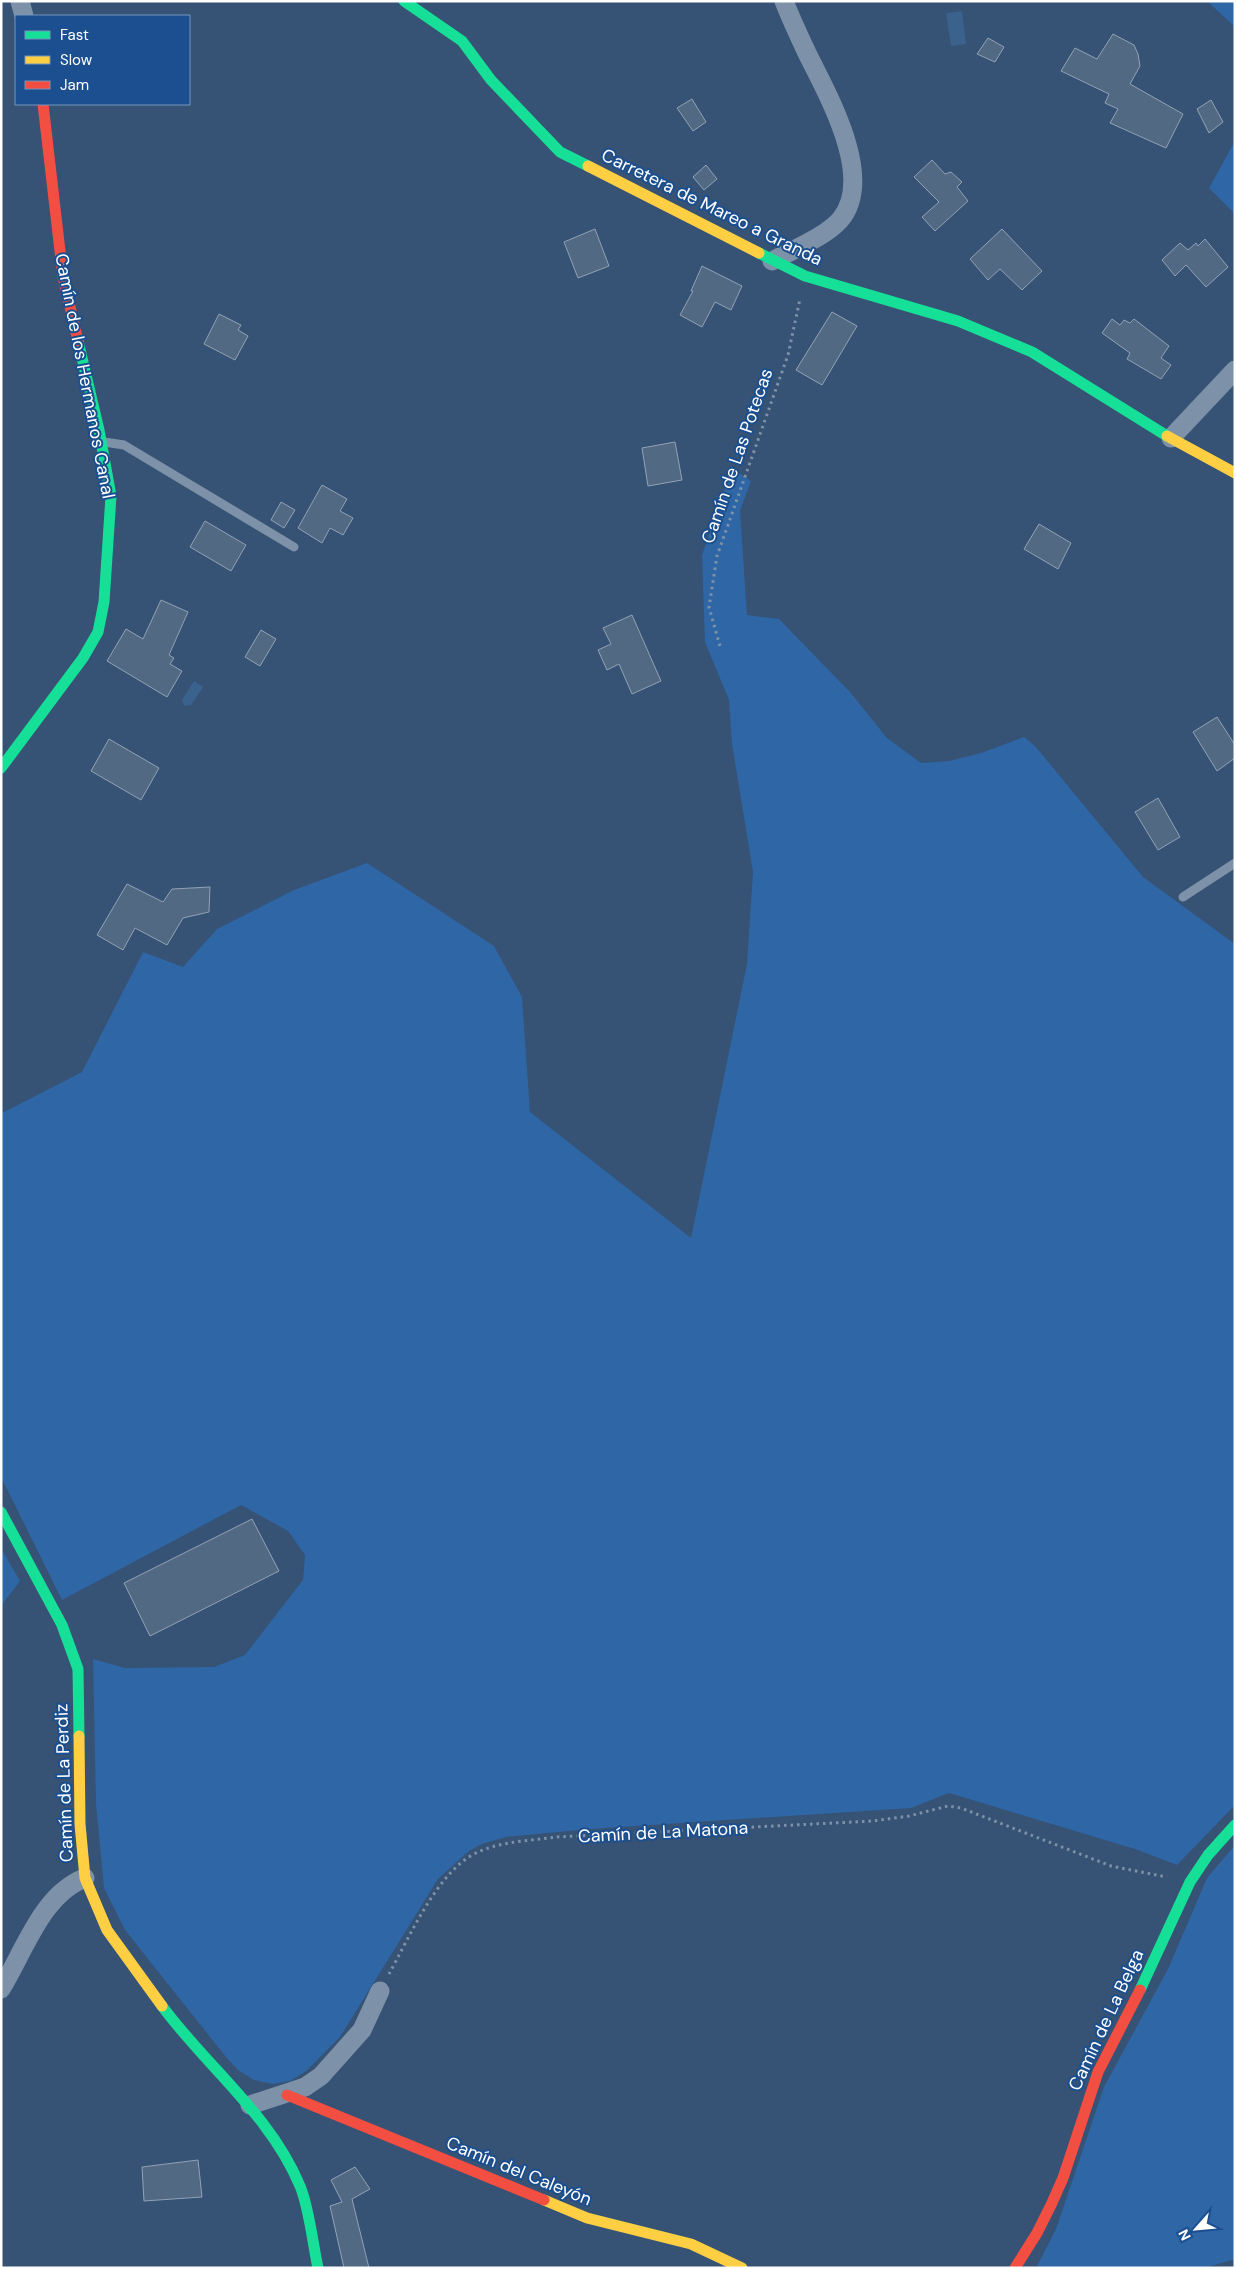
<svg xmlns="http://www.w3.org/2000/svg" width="1236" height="2269" font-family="'DM Sans',sans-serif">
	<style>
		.green { fill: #2f66a5 }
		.water { fill: #3b618d }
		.building { fill: #526984; stroke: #92a2b6 }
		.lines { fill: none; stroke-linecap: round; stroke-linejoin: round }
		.path { stroke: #7d92a8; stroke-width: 3; stroke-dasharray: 2.5 4; stroke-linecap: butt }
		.lane { stroke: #7d92a8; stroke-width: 9 }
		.street { stroke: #7d92a8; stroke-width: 19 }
		.fast { stroke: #16e098; stroke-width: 11 }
		.slow { stroke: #ffcf43; stroke-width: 11 }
		.jam { stroke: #f24e42; stroke-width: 11 }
		.labels { text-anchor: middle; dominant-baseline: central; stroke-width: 4; stroke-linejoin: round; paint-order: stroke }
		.street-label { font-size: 18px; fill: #fff; stroke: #1b4f8f }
	</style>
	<rect width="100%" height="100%" fill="#365274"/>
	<path class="green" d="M1207,1H1235V27Z
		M1235,141V214L1209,188Z
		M732,468L751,481L740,511L747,615L779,619L850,692L887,738L921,763L949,761L981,753L1024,737L1035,746L1143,877L1235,944V1805L1177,1865L1135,1849L949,1793L911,1808L590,1829L506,1837L482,1844L469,1851L438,1879L340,2037L306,2071L290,2081L272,2084L254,2080L238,2070L226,2057L125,1930L104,1888L96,1804L93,1659L125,1668L214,1667L245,1655L303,1580L305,1555L288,1531L241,1505L62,1600L1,1477V1111L4,1112L82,1072L143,952L183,967L217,929L294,890L367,863L494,946L522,997L530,1112L691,1238L747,964L753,872L732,744L729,700L705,642L702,555Z
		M1,1548L20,1581L1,1606Z
		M1235,1845V2259L1205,2268H1036L1056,2229L1104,2087L1168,1969L1207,1878Z"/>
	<path class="water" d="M962,11L966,44L951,46L946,13Z
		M194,681L203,687L191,705L184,706L182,700Z"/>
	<path class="building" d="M1113,34L1134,45L1138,54L1140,66L1130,84L1183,114L1166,148L1110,123L1118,109L1105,103L1109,94L1061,71L1075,48L1097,59Z
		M988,38L1004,47L995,62L977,54Z
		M692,99L706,122L693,131L677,108Z
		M1211,100L1223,122L1209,133L1197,109Z
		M932,160L945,174L951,172L962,182L957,187L968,201L935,231L922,217L939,202L914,177Z
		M706,165L717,179L704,190L693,177Z
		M595,229L609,266L578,278L564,242Z
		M1002,229L1042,271L1022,290L1000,269L988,280L970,259Z
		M1205,239L1228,267L1206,287L1186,265L1175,276L1162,260L1180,243L1188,250L1196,243L1198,246Z
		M702,266L742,286L731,310L715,302L702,327L680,315L693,291H691Z
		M832,312L857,326L822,385L796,370Z
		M219,314L241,325L238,330L248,336L235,360L204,344Z
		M1112,319L1120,325L1124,320L1130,323L1134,319L1169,346L1161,358L1171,365L1161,379L1127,359L1130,353L1102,333Z
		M675,442L682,480L648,486L642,448Z
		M322,485L347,499L340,511L353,518L343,535L330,528L322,543L298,528Z
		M281,502L295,510L284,528L271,520Z
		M205,521L246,545L231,571L190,547Z
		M1039,524L1071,543L1058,569L1024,549Z
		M161,600L188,612L169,655L174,658L170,664L182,671L167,697L107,661L126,629L143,639Z
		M632,615L661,681L632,694L619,664L607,670L598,650L611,644L603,628Z
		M261,630L276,639L260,666L245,657Z
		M1217,717L1235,745V758L1217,771L1193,732Z
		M109,739L159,768L141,800L91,771Z
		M1158,798L1180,837L1158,850L1135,812Z
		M127,884L163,902L172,889L210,887L209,912L183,918L167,945L135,928L123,950L97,935Z
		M252,1519L279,1571L150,1636L124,1583Z
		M198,2160L202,2197L144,2201L142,2167Z
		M355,2167L370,2189L352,2199L369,2268H344L330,2206L342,2202L331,2180Z"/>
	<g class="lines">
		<path class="path" d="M720,646L709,607L717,556L788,355L800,299
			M389,1974C409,1938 437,1873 474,1854C499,1841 529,1841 556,1837L873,1821L909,1816L948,1806L961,1808L1111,1866L1167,1877"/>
		<path class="lane" d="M104,442L124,445L294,547
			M1183,897L1235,863"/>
		<path class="street" d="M20,1L24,16
			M772,261C792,250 825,237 840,220C876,178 827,94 807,53C799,36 791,19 784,1
			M1171,438L1235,370
			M1,1989C24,1952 42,1894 85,1878
			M250,2105L305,2087L321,2076L362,2030L380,1991"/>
		<path class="fast" d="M404,1L462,41L491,80L560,152L588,166
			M759,253L805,276L958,321L1032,352L1167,436
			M1,768L83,658L98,632L104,602L111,496L99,430L78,341
			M1,1512L62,1625L78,1669L79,1736
			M1140,1990L1190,1882L1208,1855L1235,1825
			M162,2006C207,2067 270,2114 300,2186C309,2207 313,2245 318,2268"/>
		<path class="slow" d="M588,166L759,253
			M1167,436L1235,473
			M79,1736L80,1824L85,1878L107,1930L162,2006
			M544,2200L587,2218L691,2244L742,2268"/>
		<path class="jam" d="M43,104L63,277L78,341
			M287,2095L544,2200
			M1015,2268L1037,2233L1051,2205L1063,2178L1098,2072L1140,1990"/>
	</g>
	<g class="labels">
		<g class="street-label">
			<text transform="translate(712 207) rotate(26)">Carretera de Mareo a Granda</text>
			<text transform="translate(85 376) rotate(79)">Camín de los Hermanos Canal</text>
			<text transform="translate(737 456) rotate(-71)">Camín de Las Potecas</text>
			<text transform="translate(64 1783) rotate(-92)">Camín de La Perdiz</text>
			<text transform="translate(663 1832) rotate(-3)">Camín de La Matona</text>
			<text transform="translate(1106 2020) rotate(-65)">Camín de La Belga</text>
			<text transform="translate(519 2171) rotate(22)">Camín del Caleyón</text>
		</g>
	</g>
	<rect width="1236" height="2269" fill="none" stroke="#ffffff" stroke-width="5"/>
	<rect x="15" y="15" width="175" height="90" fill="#1b4f8f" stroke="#7695bc"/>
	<rect x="25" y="31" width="25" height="8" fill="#16e098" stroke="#7695bc"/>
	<text x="60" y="40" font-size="15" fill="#ffffff">Fast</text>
	<rect x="25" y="56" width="25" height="8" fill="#ffcf43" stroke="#7695bc"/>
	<text x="60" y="65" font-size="15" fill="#ffffff">Slow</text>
	<rect x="25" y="81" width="25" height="8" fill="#f24e42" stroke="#7695bc"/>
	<text x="60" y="90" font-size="15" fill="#ffffff">Jam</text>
	<g transform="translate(1196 2229) rotate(243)" stroke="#1b4f8f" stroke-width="4" paint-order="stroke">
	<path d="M0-4L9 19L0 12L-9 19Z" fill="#ffffff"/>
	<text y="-8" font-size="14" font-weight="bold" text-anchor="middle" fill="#ffffff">N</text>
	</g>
</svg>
